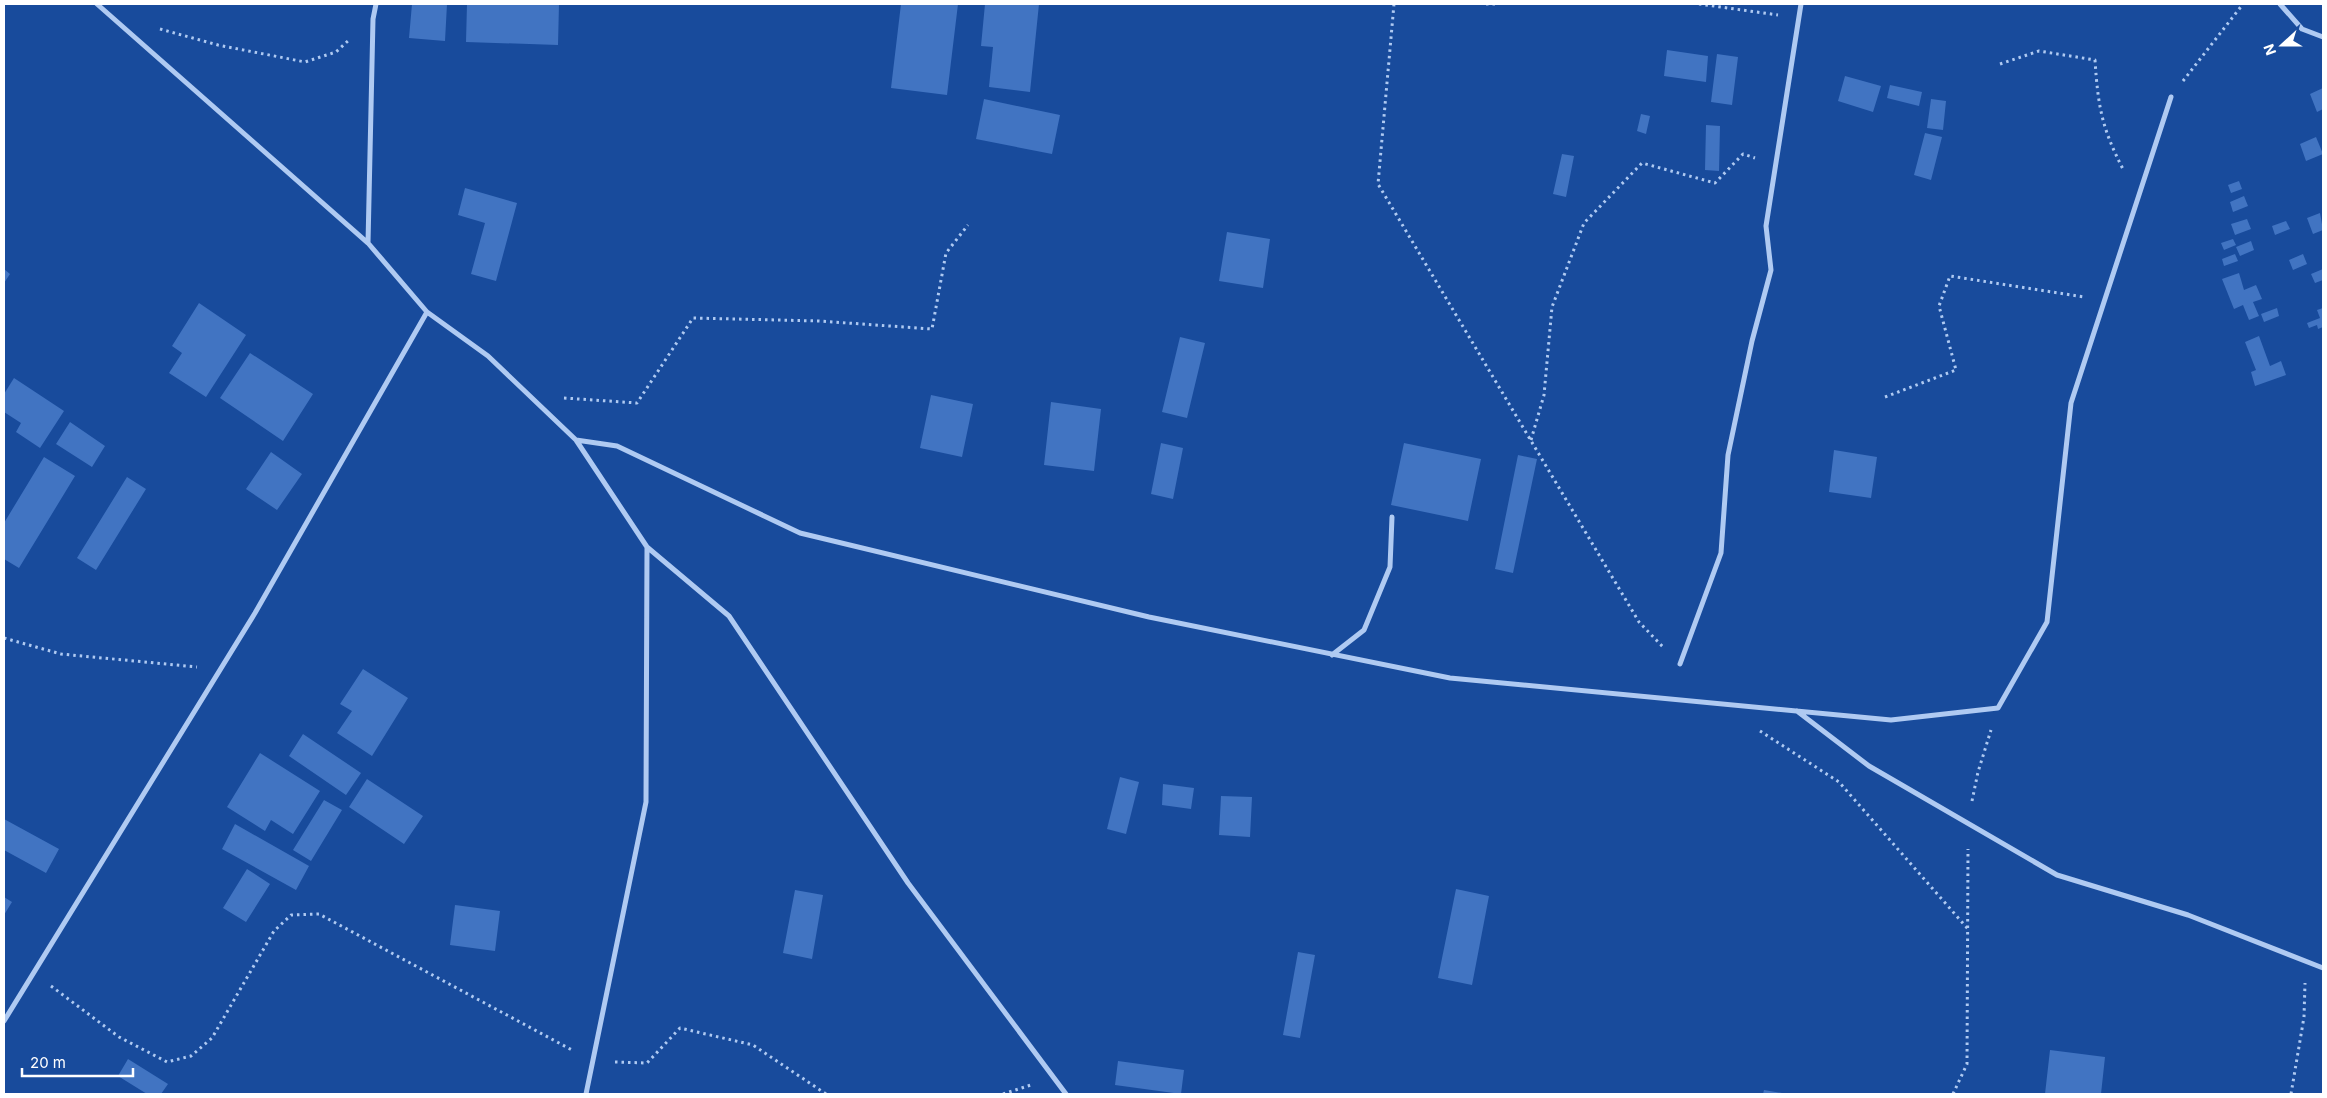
<svg xmlns="http://www.w3.org/2000/svg" width="2327" height="1098" font-family="Inter,sans-serif">
	<style>
		.building { fill: #4174c2 }
		.lines { fill: none; stroke-linecap: round; stroke-linejoin: round }
		.path { stroke: #afcaf2; stroke-width: 3; stroke-dasharray: 2.5 4; stroke-linecap: butt }
		.minor { stroke: #afcaf2; stroke-width: 5 }
	</style>
	<rect width="100%" height="100%" fill="#184b9c"/>
	<path class="building" d="M412,4H447L445,41L409,38Z
		M467,4H559L558,45L466,42Z
		M901,4H958L947,95L891,88Z
		M985,4H1039L1030,92L989,87L993,47L981,46Z
		M1667,50L1708,56L1706,82L1664,76Z
		M1717,54L1738,57L1732,105L1711,102Z
		M1845,76L1881,86L1873,112L1838,101Z
		M1890,85L1922,92L1919,106L1887,98Z
		M2323,88V109L2317,112L2310,94Z
		M984,99L1060,115L1052,154L976,139Z
		M1931,99L1946,101L1943,130L1927,128Z
		M1641,114L1650,116L1646,134L1637,131Z
		M1706,125L1720,126L1719,171L1705,170Z
		M1925,133L1942,137L1931,180L1914,175Z
		M2316,137L2323,154L2306,161L2300,144Z
		M1562,154L1574,156L1566,197L1553,194Z
		M2239,181L2242,189L2231,193L2228,185Z
		M465,188L517,203L496,281L471,274L485,223L458,215Z
		M2244,196L2248,206L2233,212L2230,202Z
		M2320,213L2323,230L2313,234L2307,218Z
		M2247,219L2251,229L2235,235L2231,224Z
		M2286,221L2290,229L2275,235L2272,226Z
		M1227,232L1270,239L1263,288L1219,281Z
		M2233,239L2236,245L2224,250L2221,243Z
		M2251,241L2254,250L2240,256L2236,247Z
		M2235,254L2238,261L2224,266L2222,259Z
		M2303,254L2307,264L2293,270L2289,260Z
		M4,269L10,274L4,283Z
		M2323,269V280L2315,283L2311,274Z
		M2239,273L2244,290L2256,285L2262,299L2253,302L2259,316L2249,320L2243,305L2234,309L2222,279Z
		M199,303L246,335L206,397L169,373L182,353L172,346Z
		M2277,308L2279,316L2264,322L2261,314Z
		M2323,308V327L2318,329L2317,325L2309,328L2307,323L2320,318L2317,310Z
		M2259,336L2270,366L2281,361L2286,375L2255,386L2251,372L2256,370L2245,342Z
		M1180,337L1205,343L1187,418L1162,412Z
		M250,353L313,394L283,441L220,398Z
		M14,378L64,411L40,448L16,432L21,423L4,412V394Z
		M931,395L973,404L962,457L920,448Z
		M1051,402L1101,409L1094,471L1044,465Z
		M70,422L105,446L92,467L56,444Z
		M1161,443L1183,448L1173,499L1151,494Z
		M1404,443L1481,459L1468,521L1391,505Z
		M1834,450L1877,457L1871,498L1829,492Z
		M271,452L302,474L277,510L246,489Z
		M1518,455L1537,459L1513,573L1495,569Z
		M44,457L75,476L19,568L4,559V523Z
		M127,477L146,489L96,570L77,558Z
		M363,669L408,698L372,756L337,733L352,711L340,704Z
		M303,734L361,773L346,795L289,756Z
		M260,753L320,791L293,834L271,820L265,831L227,807Z
		M1120,777L1139,782L1126,834L1107,829Z
		M367,779L423,816L404,844L349,807Z
		M1163,784L1194,788L1191,809L1162,805Z
		M1221,796L1252,797L1250,837L1219,835Z
		M324,800L342,810L311,861L293,850Z
		M4,819L59,849L46,873L4,850Z
		M235,824L309,866L296,890L222,849Z
		M247,869L270,884L246,922L223,908Z
		M1456,889L1489,896L1472,985L1438,978Z
		M795,890L823,895L812,959L783,953Z
		M4,897L12,902L4,915Z
		M455,905L500,911L495,951L450,945Z
		M1298,952L1315,955L1300,1038L1283,1035Z
		M2050,1050L2105,1057L2101,1094H2045Z
		M128,1059L168,1084L161,1094H147L118,1076Z
		M1118,1061L1184,1070L1181,1094L1115,1085Z
		M1764,1090L1782,1093V1094H1763Z"/>
	<g class="lines">
		<path class="path" d="M1394,4L1378,184L1639,622L1663,647
			M1486,4H1495
			M1699,4L1778,15
			M160,29L218,45L305,62L336,52L350,39
			M2000,64L2039,51L2095,60C2098,107 2102,129 2124,171
			M2183,81L2243,4
			M1885,397L1956,370L1939,306L1950,276L2084,297
			M564,398L637,403L693,318L819,321L932,329L946,253L968,225
			M1531,440L1544,395L1552,307L1584,223L1642,163L1715,183L1743,154L1755,158
			M4,638L61,654L197,667
			M1760,731L1839,782L1968,929
			M1972,801L1978,772L1991,730
			M51,986L119,1037L167,1062L191,1056L212,1038L274,931L291,915L319,914L572,1050
			M615,1062L647,1063L680,1028L753,1045L826,1094
			M1003,1094L1031,1085
			M1953,1094L1967,1064L1968,849
			M2291,1094L2304,1017L2305,983"/>
		<path class="minor" d="M97,4L368,243L427,312L488,356L576,440L647,547L729,616L908,883L1066,1094
			M2280,4L2302,29L2323,37
			M368,243L373,19L376,4
			M576,440L617,446L800,533L1149,617L1450,678L1891,720L1998,708L2047,622L2071,403L2171,97
			M1332,655L1364,630L1390,567L1392,517
			M1680,664L1721,553L1728,455L1752,341L1771,270L1766,226L1801,4
			M1797,711L1869,766L2057,875L2188,915L2323,968
			M4,1021L255,613L427,312
			M586,1094L646,802L647,547"/>
	</g>
	<rect width="2327" height="1098" fill="none" stroke="#ffffff" stroke-width="10"/>
	<g transform="translate(2282 45) rotate(249)" stroke="#184b9c" stroke-width="4" paint-order="stroke">
	<path d="M0-4L9 19L0 12L-9 19Z" fill="#ffffff"/>
	<text y="-8" font-size="14" font-weight="bold" text-anchor="middle" fill="#ffffff">N</text>
	</g>
	<path d="M22 1068v8h111v-8" fill="none" stroke="#ffffff" stroke-width="2.5"/>
	<text x="30" y="1068" font-size="15" fill="#ffffff" stroke="#184b9c" stroke-width="4" paint-order="stroke">20 m</text>
</svg>
